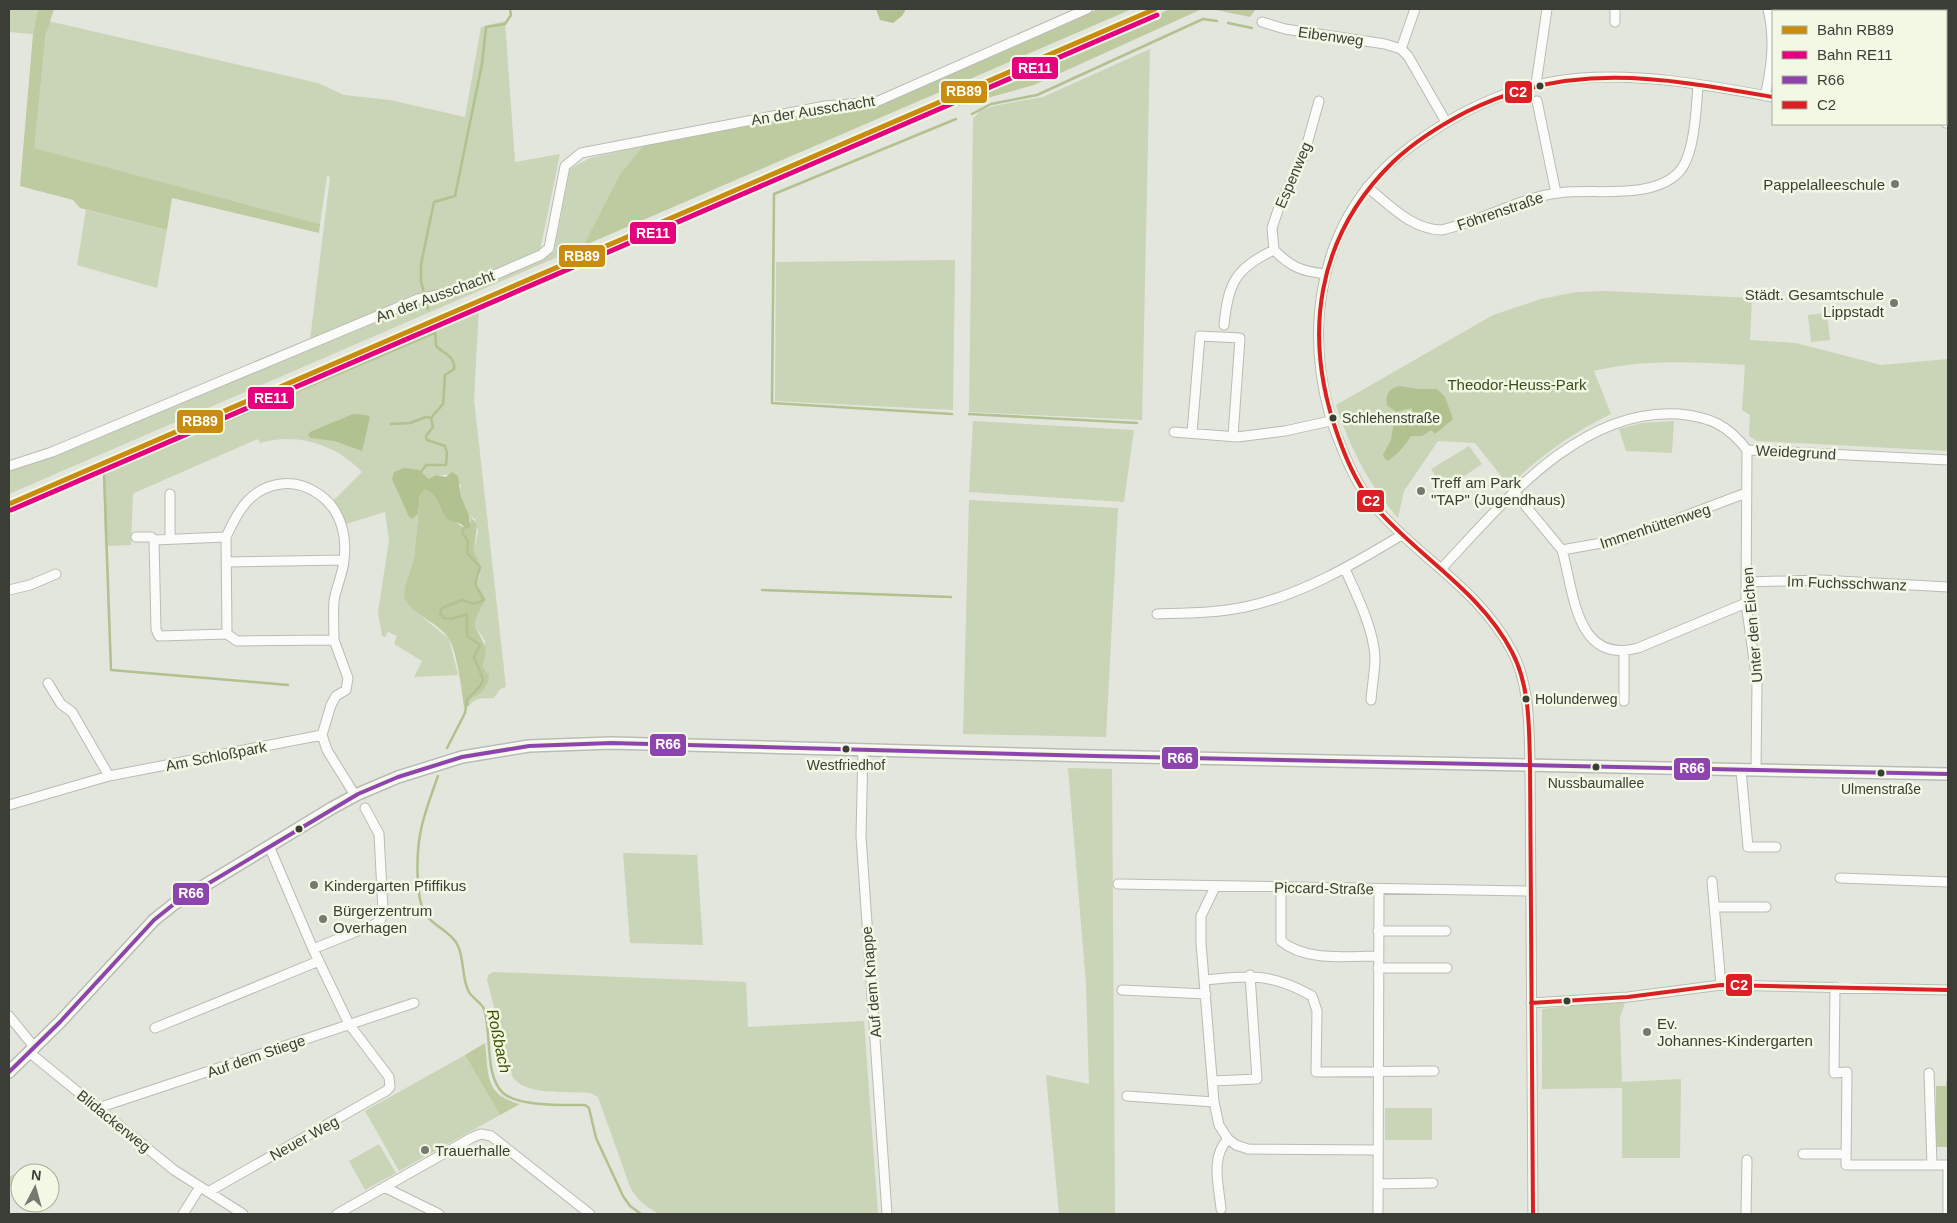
<svg xmlns="http://www.w3.org/2000/svg" width="1957" height="1223" font-family="Arial,sans-serif">
	<style>
		.green { fill: #cad4b6 }
		.forest { fill: #becba1 }
		.water { fill: #b1c18f }
		.lines { fill: none; stroke-linecap: round; stroke-linejoin: round }
		.stream { stroke: #b1c18f; stroke-width: 2.5 }
		.minor-casing { stroke: #b9bcb4; stroke-width: 11 }
		.secondary-casing { stroke: #b9bcb4; stroke-width: 14 }
		.minor { stroke: #fbfbfa; stroke-width: 9 }
		.secondary { stroke: #fbfbfa; stroke-width: 11 }
		.bus-1-casing { stroke: #f1f8e4; stroke-width: 8 }
		.bus-2-casing { stroke: #f1f8e4; stroke-width: 8 }
		.bus-1 { stroke: #8e44ad; stroke-width: 4 }
		.bus-2 { stroke: #dc1f25; stroke-width: 4 }
		.rail-1-casing { stroke: #f1f8e4; stroke-width: 9 }
		.rail-2-casing { stroke: #f1f8e4; stroke-width: 9 }
		.rail-1 { stroke: #c88c0e; stroke-width: 5 }
		.rail-2 { stroke: #e5007d; stroke-width: 5 }
		.bus-dot { fill: #3b3e36; stroke: #f1f8e4; stroke-width: 2 }
		.poi-dot { fill: #767970; stroke: #f1f8e4; stroke-width: 2 }
		.labels { text-anchor: middle; dominant-baseline: central; stroke-width: 5; stroke-linejoin: round; paint-order: stroke }
		.bus-label { font-size: 14px; fill: #3b3e36; stroke: #f1f8e4 }
		.street-label { font-size: 15px; fill: #3b3e36; stroke: #f1f8e4 }
		.poi-label { font-size: 15px; fill: #3b3e36; stroke: #f1f8e4; text-anchor: start }
		.park-label { font-size: 15px; fill: #3d4b1a; stroke: #f1f8e4 }
		.water-label { font-size: 16px; font-style: italic; fill: #3f5100; stroke: #f1f8e4 }
		.line-badge { stroke: #f1f8e4; stroke-width: 2 }
		.badge-label { font-size: 14px; text-anchor: middle; font-weight: bold; fill: #fff }
	</style>
	<rect width="100%" height="100%" fill="#e3e6dc"/>
	<path class="green" d="M9,9H38L33,34L9,32Z
		M1774,9H1841V11H1775Z
		M48,21L318,83L344,95L390,100L465,117L481,27L505,21L515,162L560,154L540,250L432,295L411,296L310,340L330,177L327,176L320,224L33,148Z
		M1150,49L1142,420L969,412L973,119L980,111L993,106L1043,97Z
		M643,146L620,174L583,246L9,494V471L177,406L321,343L420,304L459,294L554,252L570,169L590,158Z
		M86,210L167,230L157,288L77,265Z
		M955,260L953,410L775,401L776,262Z
		M1606,291L1752,298L1750,340L1796,343L1881,365L1948,359V451L1757,441L1749,436L1750,415L1742,410L1745,365C1693,362 1645,359 1594,371L1611,414C1572,433 1540,456 1509,486L1475,443L1438,441L1404,491L1398,518C1368,484 1350,448 1336,405L1493,315L1541,299L1576,292Z
		M479,307L474,399L506,687L500,689L494,698C483,699 477,696 469,706V700L487,687L489,675L483,668L485,641L475,626L476,618L486,599L477,585L480,575L479,562L474,550L478,531L475,519L469,515L463,504L460,493L461,485L449,475H436L429,479L421,472L401,497L409,517L412,519L418,514L414,559L405,586L415,611L449,639L458,675L414,677L422,661L394,644L397,636L388,632L385,637L382,636L378,612L389,540L385,512L346,524L333,501L362,472C336,444 296,432 260,443L258,439L141,490L133,494L131,545L105,546L103,469Z
		M1827,313L1830,340L1811,342L1808,315Z
		M973,421L1134,430L1124,502L969,492Z
		M1674,421L1672,453L1626,451L1619,429L1642,423Z
		M1469,446L1482,464L1444,490L1431,469Z
		M969,500L1118,508L1106,737L963,734Z
		M1068,768L1112,769L1115,1214H1059L1046,1075L1089,1084L1086,984Z
		M623,853L697,855L703,945L630,943Z
		M493,972L746,982L748,1027L864,1021L878,1214H660C647,1208 637,1200 630,1187L598,1097L590,1093C566,1091 529,1096 513,1078L487,980L488,975Z
		M1626,1000L1620,1017L1622,1082L1681,1079L1680,1158H1622V1088L1542,1089V1009Z
		M465,1055L500,1115L399,1171L365,1111Z
		M1385,1108H1432V1140H1385Z
		M379,1144L396,1173L365,1190L349,1161Z
		M34,1165L38,1173H20V1182L9,1187V1177Z"/>
	<path class="forest" d="M38,9H54L46,34L34,148L320,224L319,233L172,198L167,230L80,208L73,200L20,186L33,34Z
		M1098,9H1132L583,246L620,174L643,146L825,110L877,106Z
		M1170,9H1202L1034,85L926,115Z
		M1211,9H1256L1250,17Z
		M423,490C435,492 443,508 446,519L454,521L464,528L471,521L469,515L477,524L474,550L481,567L477,585L486,599L476,618L475,626L486,648L483,668L489,675C489,690 480,693 469,700V706L464,707C462,691 457,652 449,639C438,621 413,617 404,597L405,586L414,559L420,494Z
		M485,1043C489,1075 484,1095 520,1104L500,1115L465,1055Z
		M1948,1068V1147H1936V1086H1946Z"/>
	<path class="water" d="M876,9H906L902,16L893,23L880,20Z
		M1399,386L1419,389H1437L1445,397L1453,419L1435,434L1431,430L1422,436H1411C1406,445 1397,454 1388,461L1386,460L1383,455L1391,440L1394,422L1413,411L1411,408L1396,412L1387,405C1385,394 1389,389 1399,386Z
		M353,414L366,415L370,417L362,451L335,441L311,438L308,435L310,432Z
		M404,468L419,470L429,479L436,475L446,477L452,472L458,476L461,497L469,515L470,527L466,529L461,524L446,519C441,509 437,493 424,490L420,494L418,514L412,519L409,517L392,479L394,472Z"/>
	<g class="lines">
		<path class="stream" d="M1228,23L1252,28
			M972,114L991,104L1037,95L1203,19L1217,21
			M428,309L421,281V264L434,202L455,196L482,64L486,27L505,24L511,15L510,9
			M952,414L772,403L774,194L956,119
			M969,414L1137,423
			M391,424L410,423L426,417L431,418
			M421,472L426,465H446L447,453L445,446L427,440L426,436L433,427L431,418L443,404L445,375L454,369C456,357 444,354 436,346L435,325
			M762,590L951,597
			M288,685L111,670L104,473L434,333
			M447,748L465,713L467,700L481,685L483,679L474,657L480,645L467,636V614L451,619L444,618L440,614L442,608L463,600L474,604L484,600L475,584L480,567L467,553L468,541L462,533L464,528
			M438,776C423,817 415,839 418,883C419,894 420,907 427,916C435,927 450,931 457,944C465,958 461,978 469,992C473,999 481,1002 484,1009C492,1033 484,1075 503,1093C519,1107 565,1105 585,1105L589,1108L596,1138L623,1196L630,1206L641,1214"/>
		<defs>
			<path id="minor" d="M1615,9V22
				M1865,9V11
				M1262,22L1285,29L1385,44L1401,49L1408,56L1446,122
				M1401,49L1415,9
				M1536,84L1547,9
				M1765,96C1772,66 1775,39 1768,9
				M1537,101L1556,193
				M1946,123H1948
				M1367,187C1390,205 1411,229 1441,230C1481,222 1518,198 1558,193C1593,188 1649,200 1677,174C1695,158 1696,109 1698,86
				M1274,250L1272,228L1279,207L1304,155L1319,101
				M1224,325C1228,284 1235,268 1274,250C1291,267 1301,271 1325,274
				M1174,432L1237,437L1285,431L1330,421
				M1192,433L1200,336L1240,338L1233,436
				M1747,450L1746,603L1757,682L1756,770
				M9,466L52,452L418,299L457,291L541,255L549,248L565,166L581,153L825,106L876,102L1087,9
				M1514,492L1562,550L1624,539L1746,493
				M170,494V539
				M136,537H151L154,540
				M226,537L227,634
				M1562,550C1574,591 1575,665 1638,648L1746,603
				M227,562L344,560
				M1442,568C1503,503 1580,407 1679,414C1710,417 1728,425 1747,450L1948,460
				M1345,569C1357,596 1373,627 1375,657C1375,671 1372,686 1371,700
				M1746,582L1821,580L1948,587
				M9,590L30,585L56,574
				M1157,614C1186,613 1216,613 1245,607C1301,595 1352,565 1400,536
				M334,640C334,627 333,614 334,601C336,587 343,574 344,560C347,536 341,510 320,495C309,487 295,482 281,484C250,488 238,511 226,537L154,540L156,629L159,636L227,634L237,641L334,640L348,678L346,690L336,696L331,705L322,735L327,750L353,792L358,794
				M48,683L61,704L72,712L109,776
				M1624,701V652
				M863,750L861,836L887,1214
				M1741,770L1748,847H1776
				M9,805L109,776L322,735
				M1840,878L1948,882
				M1712,881L1721,985
				M1118,884L1530,891
				M1215,887L1201,916V943L1214,1102L1219,1125L1228,1139C1210,1157 1219,1186 1221,1209
				M1281,887V941C1306,962 1348,956 1378,956
				M1714,907H1766
				M1378,931H1446
				M313,949L375,924L381,919L383,911L379,834L365,808
				M1378,968H1447
				M1205,980C1249,975 1272,973 1312,996L1317,1011L1316,1072L1434,1071
				M1835,987L1834,1073L1847,1072L1846,1165H1948V1214
				M1122,990L1206,994
				M1531,1003L1628,997L1721,985L1948,990
				M9,1016L35,1048
				M155,1028L319,961
				M30,1053L174,1170L243,1214
				M1929,1073L1932,1165
				M1213,1081L1257,1079L1250,975
				M1127,1096L1214,1102
				M98,1108L414,1003
				M1228,1139L1236,1145L1248,1149L1378,1150
				M1803,1154H1846
				M1378,1184L1433,1183
				M384,1187L439,1214
				M208,1192L386,1091L390,1087L389,1077L349,1024L313,949L269,846
				M183,1214L200,1187
				M337,1214L473,1137L481,1134L491,1136L590,1214
				M1378,1214L1379,889
				M1533,1214L1530,765C1529,728 1530,685 1512,651C1478,588 1421,560 1376,508C1362,492 1351,471 1343,451C1299,351 1312,225 1401,154C1527,55 1625,70 1773,97
				M1746,1214L1747,1160"/>
			<path id="secondary" d="M9,1072L60,1022L154,920L174,904L332,808L358,794L398,777L462,757L529,746L611,743L1095,756L1948,774"/>
		</defs>
		<use href="#minor" class="minor-casing"/>
		<use href="#secondary" class="secondary-casing"/>
		<use href="#minor" class="minor"/>
		<use href="#secondary" class="secondary"/>
		<defs>
			<path id="bus-1" d="M9,1072L60,1022L154,920L174,904L358,794L398,777L462,757L529,746L611,743L1095,756L1948,774"/>
			<path id="bus-2" d="M1531,1003L1628,997L1721,985L1948,990
				M1533,1214L1530,765C1529,727 1530,686 1512,652C1481,592 1420,558 1376,508C1358,487 1347,462 1338,436C1302,336 1316,237 1393,162C1414,142 1441,125 1466,112C1569,60 1664,78 1773,97"/>
		</defs>
		<use href="#bus-1" class="bus-1-casing"/>
		<use href="#bus-2" class="bus-2-casing"/>
		<use href="#bus-1" class="bus-1"/>
		<use href="#bus-2" class="bus-2"/>
		<defs>
			<path id="rail-1" d="M9,504L1155,9"/>
			<path id="rail-2" d="M11,510L1157,15"/>
		</defs>
		<use href="#rail-1" class="rail-1-casing"/>
		<use href="#rail-2" class="rail-2-casing"/>
		<use href="#rail-1" class="rail-1"/>
		<use href="#rail-2" class="rail-2"/>
	</g>
	<g class="bus-dot">
		<circle cx="1540" cy="86" r="4.5"/>
		<circle cx="1333" cy="418" r="4.5"/>
		<circle cx="1526" cy="699" r="4.5"/>
		<circle cx="846" cy="749" r="4.5"/>
		<circle cx="1596" cy="767" r="4.5"/>
		<circle cx="1881" cy="773" r="4.5"/>
		<circle cx="299" cy="829" r="4.5"/>
		<circle cx="1567" cy="1001" r="4.5"/>
	</g>
	<g class="poi-dot">
		<circle cx="1895" cy="184" r="5"/>
		<circle cx="1894" cy="303" r="5"/>
		<circle cx="1421" cy="491" r="5"/>
		<circle cx="314" cy="885" r="5"/>
		<circle cx="323" cy="919" r="5"/>
		<circle cx="1647" cy="1032" r="5"/>
		<circle cx="425" cy="1150" r="5"/>
	</g>
	<g class="labels">
		<g class="bus-label">
			<text x="1342" y="418" text-anchor="start">Schlehenstraße</text>
			<text x="1535" y="699" text-anchor="start">Holunderweg</text>
			<text x="846" y="765">Westfriedhof</text>
			<text x="1596" y="783">Nussbaumallee</text>
			<text x="1881" y="789">Ulmenstraße</text>
		</g>
		<g class="street-label">
			<text transform="translate(1331 36) rotate(8)">Eibenweg</text>
			<text transform="translate(813 110) rotate(-9)">An der Ausschacht</text>
			<text transform="translate(1293 175) rotate(-67)">Espenweg</text>
			<text transform="translate(1500 211) rotate(-19)">Föhrenstraße</text>
			<text transform="translate(435 296) rotate(-20)">An der Ausschacht</text>
			<text transform="translate(1796 452) rotate(3)">Weidegrund</text>
			<text transform="translate(1655 526) rotate(-18)">Immenhüttenweg</text>
			<text transform="translate(1847 583) rotate(2)">Im Fuchsschwanz</text>
			<text transform="translate(1752 625) rotate(-95)">Unter den Eichen</text>
			<text transform="translate(216 756) rotate(-11)">Am Schloßpark</text>
			<text transform="translate(1324 888) rotate(1)">Piccard-Straße</text>
			<text transform="translate(871 982) rotate(-95)">Auf dem Knappe</text>
			<text transform="translate(256 1056) rotate(-19)">Auf dem Stiege</text>
			<text transform="translate(114 1121) rotate(39)">Blidackerweg</text>
			<text transform="translate(304 1138) rotate(-29)">Neuer Weg</text>
		</g>
		<g class="poi-label">
			<text x="1885" y="184" text-anchor="end">Pappelalleeschule</text>
			<text x="1884" y="294" text-anchor="end">Städt. Gesamtschule<tspan x="1884" dy="17">Lippstadt</tspan></text>
			<text x="1431" y="482">Treff am Park<tspan x="1431" dy="17">"TAP" (Jugendhaus)</tspan></text>
			<text x="324" y="885">Kindergarten Pfiffikus</text>
			<text x="333" y="910">Bürgerzentrum<tspan x="333" dy="17">Overhagen</tspan></text>
			<text x="1657" y="1023">Ev.<tspan x="1657" dy="17">Johannes-Kindergarten</tspan></text>
			<text x="435" y="1150">Trauerhalle</text>
		</g>
		<g class="park-label">
			<text x="1517" y="384">Theodor-Heuss-Park</text>
		</g>
		<g class="water-label">
			<text transform="translate(499 1041) rotate(78)">Roßbach</text>
		</g>
	</g>
	<g class="line-badge">
		<rect x="1011" y="56" width="48" height="24" rx="5" fill="#e5007d"/>
		<rect x="940" y="80" width="48" height="24" rx="5" fill="#c88c0e"/>
		<rect x="1504" y="80" width="29" height="24" rx="5" fill="#dc1f25"/>
		<rect x="629" y="221" width="48" height="24" rx="5" fill="#e5007d"/>
		<rect x="558" y="244" width="48" height="24" rx="5" fill="#c88c0e"/>
		<rect x="247" y="386" width="48" height="24" rx="5" fill="#e5007d"/>
		<rect x="176" y="409" width="48" height="25" rx="5" fill="#c88c0e"/>
		<rect x="1356" y="489" width="29" height="24" rx="5" fill="#dc1f25"/>
		<rect x="649" y="733" width="38" height="24" rx="5" fill="#8e44ad"/>
		<rect x="1161" y="746" width="38" height="24" rx="5" fill="#8e44ad"/>
		<rect x="1673" y="757" width="38" height="24" rx="5" fill="#8e44ad"/>
		<rect x="172" y="882" width="38" height="24" rx="5" fill="#8e44ad"/>
		<rect x="1725" y="973" width="28" height="24" rx="5" fill="#dc1f25"/>
	</g>
	<g class="badge-label">
		<text x="1035" y="73">RE11</text>
		<text x="964" y="96">RB89</text>
		<text x="1518" y="97">C2</text>
		<text x="653" y="238">RE11</text>
		<text x="582" y="261">RB89</text>
		<text x="271" y="403">RE11</text>
		<text x="200" y="426">RB89</text>
		<text x="1371" y="506">C2</text>
		<text x="668" y="749">R66</text>
		<text x="1180" y="763">R66</text>
		<text x="1692" y="773">R66</text>
		<text x="191" y="898">R66</text>
		<text x="1739" y="990">C2</text>
	</g>
	<rect width="1957" height="1223" fill="none" stroke="#3b3e36" stroke-width="20"/>
	<rect x="1772" y="10" width="175" height="115" fill="#f1f8e4" stroke="#a8ae9e"/>
	<rect x="1782" y="26" width="25" height="8" fill="#c88c0e" stroke="#a8ae9e"/>
	<text x="1817" y="35" font-size="15" fill="#3b3e36">Bahn RB89</text>
	<rect x="1782" y="51" width="25" height="8" fill="#e5007d" stroke="#a8ae9e"/>
	<text x="1817" y="60" font-size="15" fill="#3b3e36">Bahn RE11</text>
	<rect x="1782" y="76" width="25" height="8" fill="#8e44ad" stroke="#a8ae9e"/>
	<text x="1817" y="85" font-size="15" fill="#3b3e36">R66</text>
	<rect x="1782" y="101" width="25" height="8" fill="#dc1f25" stroke="#a8ae9e"/>
	<text x="1817" y="110" font-size="15" fill="#3b3e36">C2</text>
	<g transform="translate(35 1188) rotate(6)"><circle r="24" fill="#f1f8e4" stroke="#a8ae9e"/>
	<path d="M0-4L9 19L0 12L-9 19Z" fill="#767970"/>
	<text y="-8" font-size="14" font-weight="bold" text-anchor="middle" fill="#3b3e36">N</text>
	</g>
</svg>
